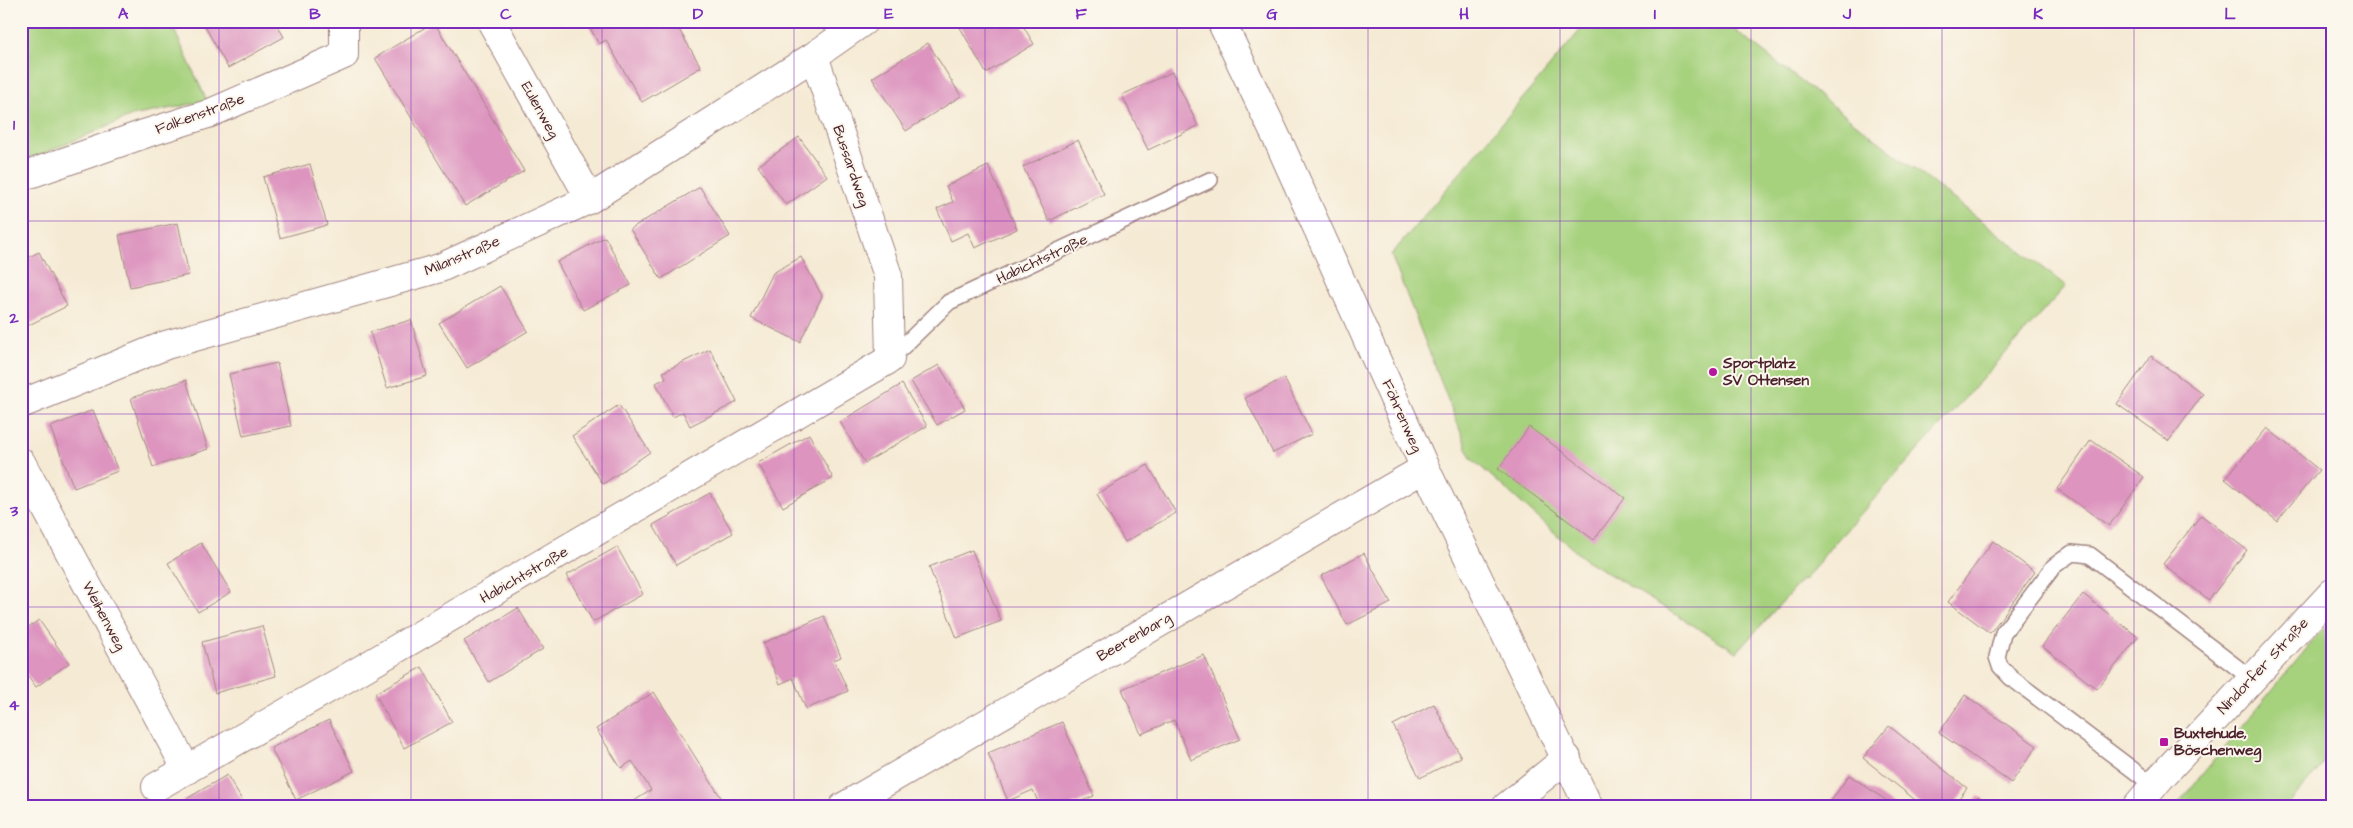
<svg xmlns="http://www.w3.org/2000/svg" width="2353" height="828" font-family="'Architects Daughter',sans-serif">
	<style>
		.green { fill: #a6d17d; stroke: #787854 }
		.building { fill: #dd94bf }
		.lines { fill: none; stroke-linecap: round; stroke-linejoin: round }
		.service-casing { stroke: #a08480; stroke-width: 18 }
		.minor-casing { stroke: #a08480; stroke-width: 30 }
		.tertiary-casing { stroke: #a08480; stroke-width: 30 }
		.service { stroke: #fff; stroke-width: 15 }
		.minor { stroke: #fff; stroke-width: 28 }
		.tertiary { stroke: #fff; stroke-width: 28 }
		.grid { fill: none; stroke: #7b2cbf; stroke-width: 1; stroke-opacity: 0.55 }
		.poi-dot { fill: #b5179e; stroke: #fbf7ec; stroke-width: 2 }
		.labels { text-anchor: middle; dominant-baseline: central; stroke-width: 4; stroke-linejoin: round; paint-order: stroke }
		.street-label { font-size: 15px; fill: #4a1f2b; stroke: #fbf7ec }
		.poi-label { font-size: 15px; font-weight: bold; fill: #4a1f2b; stroke: #fbf7ec; text-anchor: start }
		.neatline { fill: none; stroke: #7b2cbf; stroke-width: 2 }
		.grid-label { font-size: 16px; text-anchor: middle; font-weight: bold; fill: #7b2cbf }
	</style>
	<rect width="100%" height="100%" fill="#fbf7ec"/>
	<filter id="ink" filterUnits="userSpaceOnUse"><feTurbulence type="fractalNoise" baseFrequency=".02" numOctaves="2"/><feDisplacementMap in="SourceGraphic" scale="10" xChannelSelector="R" yChannelSelector="G"/><feConvolveMatrix kernelMatrix="1 2 1 2 8 2 1 2 1" color-interpolation-filters="sRGB"/></filter>
	<filter id="wash" filterUnits="userSpaceOnUse"><feTurbulence type="fractalNoise" baseFrequency=".0096" numOctaves="4" result="noise"/><feDisplacementMap in="SourceGraphic" scale="20" xChannelSelector="R" yChannelSelector="G"/><feGaussianBlur stdDeviation="1.12" result="paint"/><feColorMatrix in="noise" values="0 0 0 0 0 0 0 0 0 0 0 0 0 0 0 0 0 1.4 0 .05"/><feComposite in="paint" operator="in"/></filter>
	<g filter="url(#wash)">
		<rect width="100%" height="100%" fill="#f5ead4"/>
		<path class="green" d="M21,21H170L207,101L132,116L21,163Z
			M1588,21H1723L2066,286L1830,548L1804,581L1802,580L1737,652L1583,558L1471,458L1391,255Z
			M2332,618V753L2286,807H2175Z"/>
		<g id="blocks">
			<path class="building" d="M202,21H275L284,37L228,68Z
				M586,21H674L701,67L642,102L606,40L599,44Z
				M963,21H1020L1034,44L986,73L958,24Z
				M434,22L524,171L465,206L375,58Z
				M928,43L961,96L906,131L872,78Z
				M1172,72L1198,126L1148,150L1122,95Z
				M799,137L827,176L786,205L758,166Z
				M1078,140L1104,194L1049,221L1023,167Z
				M310,164L327,225L280,238L263,177Z
				M988,166L1017,229L975,248L968,233L951,241L937,209L953,202L946,186Z
				M700,187L730,236L661,279L630,229Z
				M178,223L189,275L130,287L119,235Z
				M605,237L631,285L583,310L557,262Z
				M39,252L67,306L25,327L21,319V261Z
				M801,257L822,296L800,342L751,318L773,273Z
				M500,286L528,331L467,368L439,323Z
				M411,320L427,376L387,388L370,332Z
				M710,349L737,402L690,426L683,412L673,417L656,383L666,378L663,372Z
				M2151,356L2203,394L2169,441L2117,404Z
				M277,363L291,426L243,436L229,374Z
				M939,365L965,409L937,425L911,381Z
				M1284,378L1312,434L1273,453L1245,398Z
				M186,380L208,449L153,467L131,398Z
				M902,384L927,426L865,463L840,422Z
				M619,405L650,452L603,484L572,436Z
				M93,410L118,471L74,488L50,427Z
				M1529,427L1625,498L1594,540L1498,469Z
				M2267,428L2319,470L2277,521L2225,479Z
				M809,434L833,478L783,507L758,463Z
				M2091,440L2144,477L2109,526L2057,489Z
				M1148,465L1176,513L1125,542L1097,494Z
				M710,493L733,533L676,565L653,525Z
				M2201,515L2247,550L2209,600L2163,564Z
				M1993,541L2035,572L1990,633L1948,602Z
				M201,543L231,592L198,612L168,563Z
				M617,547L643,594L593,622L567,575Z
				M972,550L1001,621L957,638L929,567Z
				M1364,553L1391,603L1347,625L1321,576Z
				M2083,594L2138,637L2097,689L2042,646Z
				M518,608L543,649L489,682L464,641Z
				M824,616L841,657L834,660L848,691L806,709L793,678L780,684L763,643Z
				M39,620L69,663L36,687L21,666V632Z
				M262,626L276,676L215,693L202,642Z
				M1204,655L1240,739L1191,760L1174,720L1141,734L1122,689Z
				M422,667L452,722L404,748L375,693Z
				M654,692L727,807H625L651,790L632,761L621,768L596,729Z
				M1965,695L2037,746L2011,783L1939,733Z
				M1434,704L1461,757L1420,778L1393,725Z
				M329,720L354,771L296,800L271,748Z
				M1062,722L1094,796L1067,807H1040L1033,790L1008,801L988,753Z
				M1889,726L1967,788L1952,807H1924L1863,758Z
				M227,775L246,807H176V805Z
				M1849,775L1896,807H1827Z
				M21,790L31,807H21Z
				M1978,796L1993,807H1970Z"/>
		</g>
	</g>
	<g filter="url(#ink)">
		<use href="#blocks" fill-opacity="0" stroke="#a08480" stroke-width="1"/>
		<g class="lines">
			<defs>
				<path id="service" d="M890,359L949,302L1210,180
					M2153,785L2010,677L2000,666L1997,657L2003,633L2054,566L2072,553L2090,555L2252,679"/>
				<path id="minor" d="M491,21L590,199
					M21,177L147,133L208,114L344,55V21
					M21,404L166,345L440,268L590,199L814,56L864,21
					M21,462L187,770
					M156,787L345,679L890,359L888,276L814,56
					M843,807L1425,468
					M1506,807L1567,758"/>
				<path id="tertiary" d="M1221,21L1281,147L1425,468L1589,807
					M2136,807L2161,777L2332,593"/>
			</defs>
			<use href="#service" class="service-casing"/>
			<use href="#minor" class="minor-casing"/>
			<use href="#tertiary" class="tertiary-casing"/>
			<use href="#service" class="service"/>
			<use href="#minor" class="minor"/>
			<use href="#tertiary" class="tertiary"/>
		</g>
	</g>
	<path class="grid" d="M219,21V807M411,21V807M602,21V807M794,21V807M985,21V807M1177,21V807M1368,21V807M1560,21V807M1751,21V807M1942,21V807M2134,21V807M21,221H2332M21,414H2332M21,607H2332"/>
	<g class="poi-dot">
		<circle cx="1713" cy="372" r="5"/>
		<rect x="2159" y="737" width="10" height="10" rx="2.5"/>
	</g>
	<g class="labels">
		<g class="street-label">
			<text transform="translate(540 110) rotate(61)">Eulenweg</text>
			<text transform="translate(200 114) rotate(-20)">Falkenstraße</text>
			<text transform="translate(851 166) rotate(71)">Bussardweg</text>
			<text transform="translate(462 256) rotate(-23)">Milanstraße</text>
			<text transform="translate(1042 259) rotate(-25)">Habichtstraße</text>
			<text transform="translate(1402 416) rotate(66)">Föhrenweg</text>
			<text transform="translate(524 575) rotate(-30)">Habichtstraße</text>
			<text transform="translate(104 616) rotate(62)">Weihenweg</text>
			<text transform="translate(1134 637) rotate(-30)">Beerenbarg</text>
			<text transform="translate(2263 666) rotate(-47)">Nindorfer Straße</text>
		</g>
		<g class="poi-label">
			<text x="1723" y="363">Sportplatz<tspan x="1723" dy="17">SV Ottensen</tspan></text>
			<text x="2174" y="733">Buxtehude,<tspan x="2174" dy="17">Böschenweg</tspan></text>
		</g>
	</g>
	<rect width="2353" height="828" fill="none" stroke="#fbf7ec" stroke-width="55"/>
	<rect x="28" y="28" width="2298" height="772" class="neatline"/>
	<g class="grid-label">
		<text x="123" y="19">A</text>
		<text x="315" y="19">B</text>
		<text x="506" y="19">C</text>
		<text x="698" y="19">D</text>
		<text x="889" y="19">E</text>
		<text x="1081" y="19">F</text>
		<text x="1272" y="19">G</text>
		<text x="1464" y="19">H</text>
		<text x="1655" y="19">I</text>
		<text x="1847" y="19">J</text>
		<text x="2038" y="19">K</text>
		<text x="2230" y="19">L</text>
		<text x="14" y="130">1</text>
		<text x="14" y="323">2</text>
		<text x="14" y="516">3</text>
		<text x="14" y="710">4</text>
	</g>
</svg>
